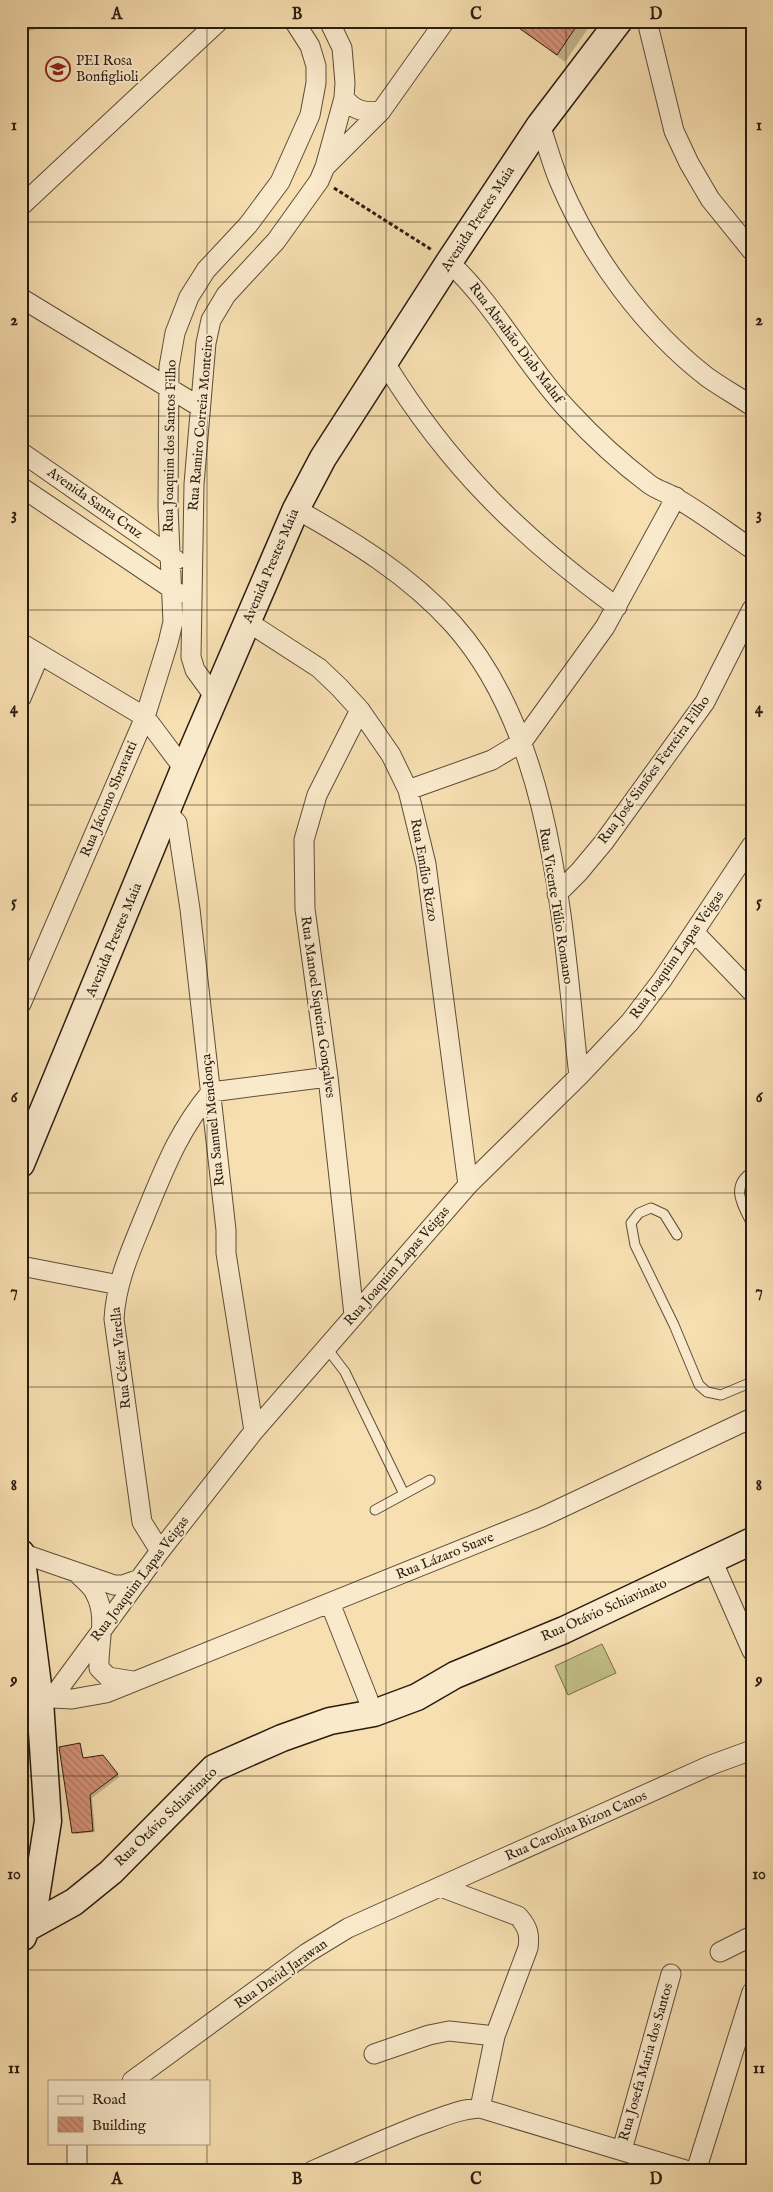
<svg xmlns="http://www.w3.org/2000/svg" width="773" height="2192" font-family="'IM FELL English',serif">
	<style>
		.park { fill: #c3c087; stroke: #766e4c }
		.shadow { fill: #0003 }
		.building { fill: url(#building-back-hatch); stroke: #291d10 }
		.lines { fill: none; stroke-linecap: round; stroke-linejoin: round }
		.lane-casing { stroke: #5c4e38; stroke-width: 11 }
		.street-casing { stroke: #5c4e38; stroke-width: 21 }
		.secondary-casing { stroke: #291d10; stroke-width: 29 }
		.path { stroke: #291d10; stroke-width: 3; stroke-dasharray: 4 2.5; stroke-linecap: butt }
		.lane { stroke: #faeacc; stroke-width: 9 }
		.street { stroke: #faeacc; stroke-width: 19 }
		.secondary { stroke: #faeacc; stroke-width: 26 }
		.grid { fill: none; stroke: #291d10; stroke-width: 1; stroke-opacity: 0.55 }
		.labels { text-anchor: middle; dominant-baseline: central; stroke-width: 4; stroke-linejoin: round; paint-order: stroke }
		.poi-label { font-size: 14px; fill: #291d10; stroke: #faeacc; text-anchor: start }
		.street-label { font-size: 14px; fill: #291d10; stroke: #faeacc }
		.neatline { fill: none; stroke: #291d10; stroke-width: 2 }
		.grid-label { font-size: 16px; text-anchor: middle; font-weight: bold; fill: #291d10 }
	</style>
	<defs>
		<pattern id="building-back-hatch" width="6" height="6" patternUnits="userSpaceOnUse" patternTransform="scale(1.25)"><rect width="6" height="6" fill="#d69278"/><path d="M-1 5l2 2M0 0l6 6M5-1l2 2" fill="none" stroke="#ae7761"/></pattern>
	</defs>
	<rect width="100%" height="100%" fill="#f7dfb1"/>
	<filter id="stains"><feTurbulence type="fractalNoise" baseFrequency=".004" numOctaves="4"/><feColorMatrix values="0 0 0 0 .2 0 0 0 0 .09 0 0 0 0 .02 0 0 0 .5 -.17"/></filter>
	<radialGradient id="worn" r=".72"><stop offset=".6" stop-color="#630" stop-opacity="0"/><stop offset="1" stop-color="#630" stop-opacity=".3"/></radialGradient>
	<path class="park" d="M602,1644L616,1673L568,1695L555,1666Z"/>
	<path class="shadow" d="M21,21H65L25,32L21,29Z
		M525,21H593L565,62L520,28Z
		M80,1744L84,1759H106L119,1777L92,1798L95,1832L76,1834L73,1832Z"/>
	<path class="building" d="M509,21H580L557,55Z
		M80,1743L83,1758L103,1755L118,1774L90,1795L93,1831L72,1833L59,1747Z"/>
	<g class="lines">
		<defs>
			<path id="lane" d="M752,1172C730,1186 742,1205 752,1224
				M677,1235L664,1214L651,1208L639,1213L631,1223L635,1245L674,1325L699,1385L707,1392L721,1395L752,1382
				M326,1347L345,1372L404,1494
				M375,1510L430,1480"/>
			<path id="street" d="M647,21L674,131L689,163L710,199L752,251
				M344,98C355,111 364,113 381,111
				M540,125C547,144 552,165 560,183C591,256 644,328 707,377C721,387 737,396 752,406
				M326,166L381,111L445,21
				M21,206L219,21
				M449,262C496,306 524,363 568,410C593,437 620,462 649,484C657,490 668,493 676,498C702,513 727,532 752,549
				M21,298L200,407
				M385,363C448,466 520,536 617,607
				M21,452L176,560
				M21,487L178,593
				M296,509C353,541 409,575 453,624C556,739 562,930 579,1076
				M248,622L319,668L339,687L360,710L391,755L408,790L426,864L468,1185
				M21,643L145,717L184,769
				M214,696L195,670L191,657L194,484L206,343L211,320L226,295L276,241L319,181L325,167L344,98L345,83L342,48L329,21
				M21,698L39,656
				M408,790L492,760L522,742L605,627L676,497
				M167,812L177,823L190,909L226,1230V1253L254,1431
				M557,894L579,872L604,842L705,702L752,609
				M694,932L752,992
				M21,1004L145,717L168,643L173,622L168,507L169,367L175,333L189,297L206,270L248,225L280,182L310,115L316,83V66L310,46L294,21
				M211,1092L328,1077
				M21,1266L119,1285
				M354,1315L328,1077L305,909L304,840L317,795L360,710
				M160,1551L142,1522L114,1319C116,1281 132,1248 146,1213C165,1167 179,1130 211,1092
				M21,1553L114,1585H123L140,1579
				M712,1560L752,1651
				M79,1575C84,1580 92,1586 95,1593C108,1616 98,1643 99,1668L108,1677L133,1681
				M330,1603L368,1699
				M52,1698L160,1551L254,1431L468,1185L579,1076L630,1022L662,980L752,845
				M21,1706L52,1698L72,1699L106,1693L542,1517L752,1418
				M441,1887L518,1916C528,1927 530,1935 528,1948L495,2036L480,2108
				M720,1952L752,1936
				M374,2054L429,2035L449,2031L495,2036
				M132,2081L307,1953L348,1928L711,1765L752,1750
				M77,2143V2171
				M622,2150L671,1974
				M312,2171C348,2155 384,2139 420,2125C440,2118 459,2109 480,2108L689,2171
				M696,2171L752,1992"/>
			<path id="secondary" d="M21,1164L184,769L296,509L323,458L449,262L540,125L619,21
				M21,1553L40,1701L48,1821L36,1897L23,1937
				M27,1928L74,1902L111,1872L214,1768L282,1738L330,1721L374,1713L417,1697L455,1675L564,1630L752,1541"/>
		</defs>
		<use href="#lane" class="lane-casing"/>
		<use href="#street" class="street-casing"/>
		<use href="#secondary" class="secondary-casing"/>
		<path class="path" d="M334,188L432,250"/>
		<use href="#lane" class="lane"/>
		<use href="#street" class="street"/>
		<use href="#secondary" class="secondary"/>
	</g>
	<path class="grid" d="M207,21V2081M386,21V2171M566,21V2171M21,222H752M21,416H752M21,610H752M21,805H752M21,999H752M21,1193H752M21,1387H752M21,1582H752M21,1776H752M21,1970H752M207,2143V2171"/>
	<defs>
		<symbol id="school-ring" viewBox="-11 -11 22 22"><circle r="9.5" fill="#faeacc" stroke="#8f2418" stroke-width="1.5"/><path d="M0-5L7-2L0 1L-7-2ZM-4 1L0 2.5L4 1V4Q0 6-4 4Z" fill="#8f2418"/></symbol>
	</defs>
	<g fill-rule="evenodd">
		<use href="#school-ring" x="44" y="55" width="28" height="28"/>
	</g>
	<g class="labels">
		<g class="poi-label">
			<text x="76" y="61">PEI Rosa<tspan x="76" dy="16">Bonfiglioli</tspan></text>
		</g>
		<g class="street-label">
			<text transform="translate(478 219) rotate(-57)">Avenida Prestes Maia</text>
			<text transform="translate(516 343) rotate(53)">Rua Abrahão Diab Maluf</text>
			<text transform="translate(201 423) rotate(-85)">Rua Ramiro Correia Monteiro</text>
			<text transform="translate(170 446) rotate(-89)">Rua Joaquim dos Santos Filho</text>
			<text transform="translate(95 503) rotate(35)">Avenida Santa Cruz</text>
			<text transform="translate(271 566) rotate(-67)">Avenida Prestes Maia</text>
			<text transform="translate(654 770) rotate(-54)">Rua José Simões Ferreira Filho</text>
			<text transform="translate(109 799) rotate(-67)">Rua Jácomo Sbravatti</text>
			<text transform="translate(424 870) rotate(80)">Rua Emílio Rizzo</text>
			<text transform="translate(556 906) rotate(81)">Rua Vicente Túlio Romano</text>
			<text transform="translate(114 940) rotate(-67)">Avenida Prestes Maia</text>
			<text transform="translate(677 955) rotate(-55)">Rua Joaquim Lapas Veigas</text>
			<text transform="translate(318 1007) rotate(82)">Rua Manoel Siqueira Gonçalves</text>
			<text transform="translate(213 1120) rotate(-96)">Rua Samuel Mendonça</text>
			<text transform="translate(397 1266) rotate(-49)">Rua Joaquim Lapas Veigas</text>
			<text transform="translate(121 1358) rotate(-96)">Rua César Varella</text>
			<text transform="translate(445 1556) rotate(-22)">Rua Lázaro Suave</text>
			<text transform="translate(140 1579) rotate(-53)">Rua Joaquim Lapas Veigas</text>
			<text transform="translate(604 1610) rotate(-24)">Rua Otávio Schiavinato</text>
			<text transform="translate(166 1817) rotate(-44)">Rua Otávio Schiavinato</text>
			<text transform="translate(576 1826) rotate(-24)">Rua Carolina Bizon Canos</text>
			<text transform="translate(281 1974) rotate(-35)">Rua David Jarawan</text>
			<text transform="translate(646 2062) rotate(-74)">Rua Josefa Maria dos Santos</text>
		</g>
	</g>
	<rect width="773" height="2192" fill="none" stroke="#f7dfb1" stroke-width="55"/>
	<rect x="48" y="2080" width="162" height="65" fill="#faeacc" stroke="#a69881"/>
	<rect x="58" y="2096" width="25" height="8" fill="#faeacc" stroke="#a69881"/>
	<text x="92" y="2104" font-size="15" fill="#291d10">Road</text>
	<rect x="58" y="2117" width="25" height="15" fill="url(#building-back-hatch)" stroke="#a69881"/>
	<text x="92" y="2130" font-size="15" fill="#291d10">Building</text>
	<rect x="28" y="28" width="718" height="2136" class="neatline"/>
	<g class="grid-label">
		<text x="117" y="19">A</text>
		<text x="297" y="19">B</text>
		<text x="476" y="19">C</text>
		<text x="656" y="19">D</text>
		<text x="14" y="130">1</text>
		<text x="759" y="130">1</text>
		<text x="14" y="325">2</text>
		<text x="759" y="325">2</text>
		<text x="14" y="519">3</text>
		<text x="759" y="519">3</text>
		<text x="14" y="713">4</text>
		<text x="759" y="713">4</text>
		<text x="14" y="907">5</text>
		<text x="759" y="907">5</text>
		<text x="14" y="1102">6</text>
		<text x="759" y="1102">6</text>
		<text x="14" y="1296">7</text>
		<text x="759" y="1296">7</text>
		<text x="14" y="1490">8</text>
		<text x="759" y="1490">8</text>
		<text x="14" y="1685">9</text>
		<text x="759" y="1685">9</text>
		<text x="14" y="1879">10</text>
		<text x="759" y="1879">10</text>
		<text x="14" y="2073">11</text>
		<text x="759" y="2073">11</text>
		<text x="117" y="2184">A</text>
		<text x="297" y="2184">B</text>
		<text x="476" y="2184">C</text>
		<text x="656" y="2184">D</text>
	</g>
	<rect width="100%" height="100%" filter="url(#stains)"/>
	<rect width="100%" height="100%" fill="url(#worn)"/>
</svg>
